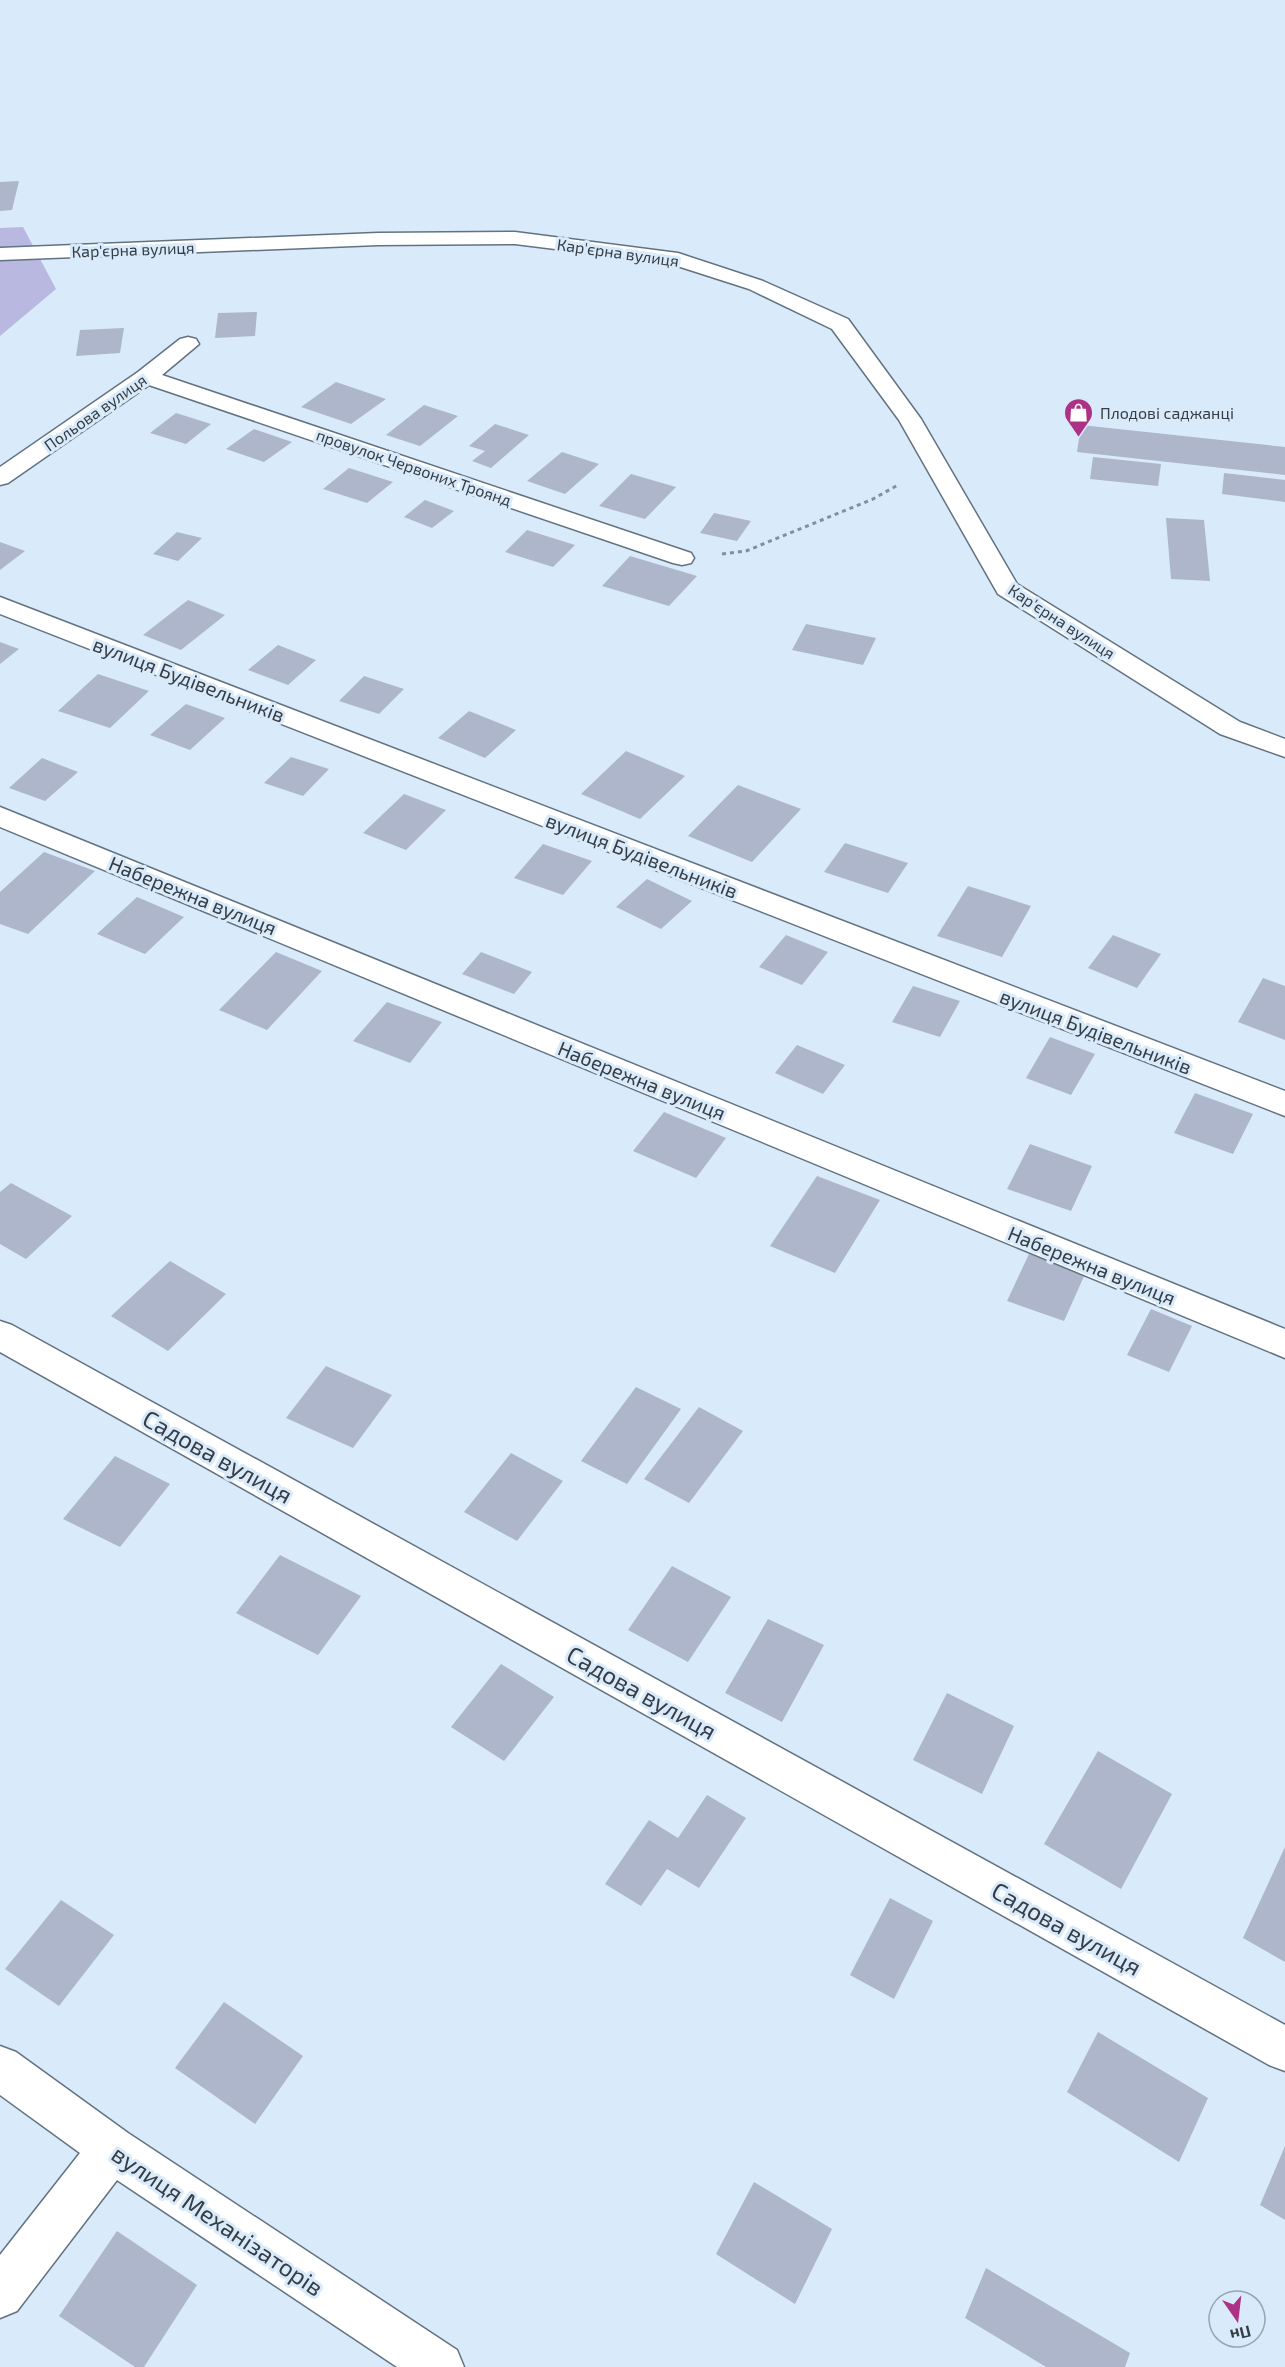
<svg xmlns="http://www.w3.org/2000/svg" width="1285" height="2367" font-family="'Exo 2',sans-serif">
	<style>
		.green { fill: #b8b8e0 }
		.building { fill: #adb6ca }
		.lines { fill: none; stroke-linecap: round; stroke-linejoin: round }
		.minor-casing { stroke: #627281; stroke-width: 3 }
		.path { stroke: #838f9a; stroke-width: 3; stroke-dasharray: 4 4; stroke-linecap: butt }
		.minor { fill: #fff; fill-rule: evenodd }
		.labels { text-anchor: middle; dominant-baseline: central; stroke-width: 6; stroke-linejoin: round; paint-order: stroke }
		.far-street-label { font-size: 16px; fill: #363d44; stroke: #d9ebfb }
		.far-poi-label { font-size: 16px; fill: #363d44; stroke: #d9ebfb; text-anchor: start }
		.street-label { font-size: 20px; fill: #363d44; stroke: #d9ebfb }
		.near-street-label { font-size: 24px; fill: #363d44; stroke: #d9ebfb }
	</style>
	<rect width="100%" height="100%" fill="#d9ebfb"/>
	<path class="green" d="M23,227L56,289L0,336V228Z"/>
	<path class="building" d="M19,181L12,210L0,211V182Z
		M257,312L255,336L215,338L218,313Z
		M124,328L120,353L76,356L80,330Z
		M336,382L386,399L351,424L301,407Z
		M424,405L458,416L420,446L386,435Z
		M176,413L211,424L186,444L150,433Z
		M495,424L529,435L491,468L472,461L485,451L469,446Z
		M1081,425L1285,447V475L1077,452Z
		M254,429L292,442L264,462L226,449Z
		M562,452L599,464L565,494L527,481Z
		M1093,457L1161,464L1158,486L1090,479Z
		M349,468L393,482L367,503L323,489Z
		M1224,473L1285,480V502L1222,494Z
		M631,474L676,487L645,519L599,506Z
		M425,500L454,511L432,528L404,517Z
		M714,513L751,521L737,541L700,533Z
		M1166,518L1204,520L1210,581L1171,579Z
		M527,530L575,545L553,567L505,552Z
		M177,532L202,538L178,561L153,554Z
		M0,542L25,551L0,570Z
		M630,556L697,576L669,606L602,586Z
		M188,600L225,615L181,650L143,635Z
		M806,624L876,638L863,665L792,650Z
		M0,642L19,649L0,664Z
		M278,645L316,660L288,685L248,670Z
		M98,674L149,691L110,728L58,711Z
		M364,676L404,689L379,714L339,701Z
		M186,704L225,718L190,750L150,735Z
		M469,711L516,730L485,758L438,738Z
		M626,751L685,776L640,819L581,794Z
		M291,757L329,769L303,796L264,783Z
		M42,758L78,772L45,801L9,788Z
		M738,785L801,809L752,862L688,836Z
		M404,794L446,810L406,850L363,833Z
		M845,843L908,863L888,893L824,872Z
		M543,844L592,861L563,895L514,878Z
		M44,852L95,871L28,934L0,924V892Z
		M647,879L692,901L661,929L616,907Z
		M968,886L1031,906L1002,957L937,936Z
		M137,897L184,917L145,954L97,934Z
		M786,935L828,952L802,985L759,967Z
		M1113,935L1161,954L1137,988L1088,968Z
		M276,952L322,971L267,1030L219,1010Z
		M481,952L532,972L514,994L462,974Z
		M1263,978L1285,986V1040L1238,1022Z
		M913,986L960,1001L940,1037L892,1022Z
		M387,1002L442,1022L410,1063L353,1041Z
		M1050,1037L1095,1054L1071,1095L1026,1078Z
		M797,1045L845,1065L823,1094L775,1073Z
		M1195,1093L1253,1114L1233,1154L1174,1133Z
		M664,1112L726,1138L696,1178L633,1151Z
		M1030,1144L1092,1166L1071,1211L1007,1189Z
		M817,1176L880,1200L835,1273L770,1246Z
		M11,1183L72,1216L26,1259L0,1244V1192Z
		M1029,1254L1085,1274L1064,1321L1007,1301Z
		M170,1261L226,1294L168,1351L111,1316Z
		M1151,1309L1192,1326L1169,1372L1127,1355Z
		M326,1366L392,1395L353,1448L286,1418Z
		M636,1387L681,1409L627,1484L581,1461Z
		M699,1407L743,1431L689,1503L644,1479Z
		M511,1453L563,1481L517,1541L464,1512Z
		M115,1456L170,1484L120,1547L63,1519Z
		M280,1555L361,1596L318,1655L236,1613Z
		M672,1566L731,1597L688,1662L628,1630Z
		M768,1619L824,1645L782,1722L725,1693Z
		M501,1664L554,1697L504,1761L451,1727Z
		M947,1693L1014,1726L982,1794L913,1760Z
		M1098,1751L1172,1794L1121,1889L1044,1844Z
		M707,1795L746,1818L699,1888L667,1869L641,1906L605,1884L649,1820L678,1838Z
		M1285,1847V1962L1243,1938Z
		M890,1898L933,1921L894,1999L850,1975Z
		M61,1900L114,1935L59,2006L5,1969Z
		M224,2002L303,2056L255,2124L175,2068Z
		M1098,2032L1208,2098L1179,2162L1067,2092Z
		M1285,2146V2220L1260,2205Z
		M754,2182L832,2229L795,2304L716,2254Z
		M117,2231L197,2285L144,2367H135L59,2316Z
		M986,2268L1130,2353L1125,2367H1046L965,2318Z"/>
	<g class="lines">
		<defs>
			<path id="minor" d="M515,232L678,253L763,281L848,319L921,419L1017,584L1240,722L1285,739V757L1220,734L998,594L899,420L832,329L749,289L668,263L515,244L378,245L0,260V248L378,233Z
				M188,337L196,339L199,344L162,375L691,553L694,558L691,563L682,565L673,563L149,385L8,483L0,485V467L138,372L180,339Z
				M0,597L1285,1091V1116L0,614Z
				M0,807L1285,1329V1358L0,827Z
				M0,1321L12,1325L1285,2025V2071L1269,2065L0,1352Z
				M0,2046L16,2052L128,2133L457,2350L464,2367H397L117,2180L17,2311L0,2318V2255L80,2153L0,2095Z"/>
		</defs>
		<use href="#minor" class="minor-casing"/>
		<path class="path" d="M722,554L746,551L873,499L898,485"/>
		<use href="#minor" class="minor"/>
	</g>
	<defs>
		<symbol id="shop-pin" viewBox="-11 -11 22 30"><path d="M0 17L-7.5 6A9.5 9.5 0 1 1 7.5 6Z" fill="#ad3285" stroke="#d9ebfb"/><path d="M-5-2.5h2.3a2.7 3.5 0 0 1 5.4 0H5L5.5 6h-11ZM-1.5-2.5h3a1.5 2.3 0 0 0-3 0Z" fill="#fff"/></symbol>
	</defs>
	<g fill-rule="evenodd">
		<use href="#shop-pin" x="1062" y="396" width="33" height="45"/>
	</g>
	<g class="labels">
		<g class="far-street-label">
			<text transform="translate(133 249) rotate(-2)">Кар'єрна вулиця</text>
			<text transform="translate(618 252) rotate(8)">Кар'єрна вулиця</text>
			<text transform="translate(95 412) rotate(-35)">Польова вулиця</text>
			<text transform="translate(414 467) rotate(19)">провулок Червоних Троянд</text>
			<text transform="translate(1062 621) rotate(33)">Кар'єрна вулиця</text>
		</g>
		<g class="far-poi-label">
			<text x="1100" y="412">Плодові саджанці</text>
		</g>
		<g class="street-label">
			<text transform="translate(189 679) rotate(21)">вулиця Будівельників</text>
			<text transform="translate(642 855) rotate(21)">вулиця Будівельників</text>
			<text transform="translate(193 895) rotate(22)">Набережна вулиця</text>
			<text transform="translate(1096 1031) rotate(21)">вулиця Будівельників</text>
			<text transform="translate(642 1080) rotate(22)">Набережна вулиця</text>
			<text transform="translate(1092 1265) rotate(22)">Набережна вулиця</text>
		</g>
		<g class="near-street-label">
			<text transform="translate(218 1456) rotate(29)">Садова вулиця</text>
			<text transform="translate(642 1692) rotate(29)">Садова вулиця</text>
			<text transform="translate(1067 1928) rotate(29)">Садова вулиця</text>
			<text transform="translate(218 2220) rotate(34)">вулиця Механізаторів</text>
		</g>
	</g>
	<g transform="translate(1237 2319) rotate(166)"><circle r="28" fill="#d9ebfb" stroke="#98a5b2" stroke-width="1.5"/>
	<path d="M0-4.5L10 22L0 15L-10 22Z" fill="#ad3285"/>
	<text y="-9" font-size="16" font-weight="bold" text-anchor="middle" fill="#363d44">Пн</text>
	</g>
</svg>
